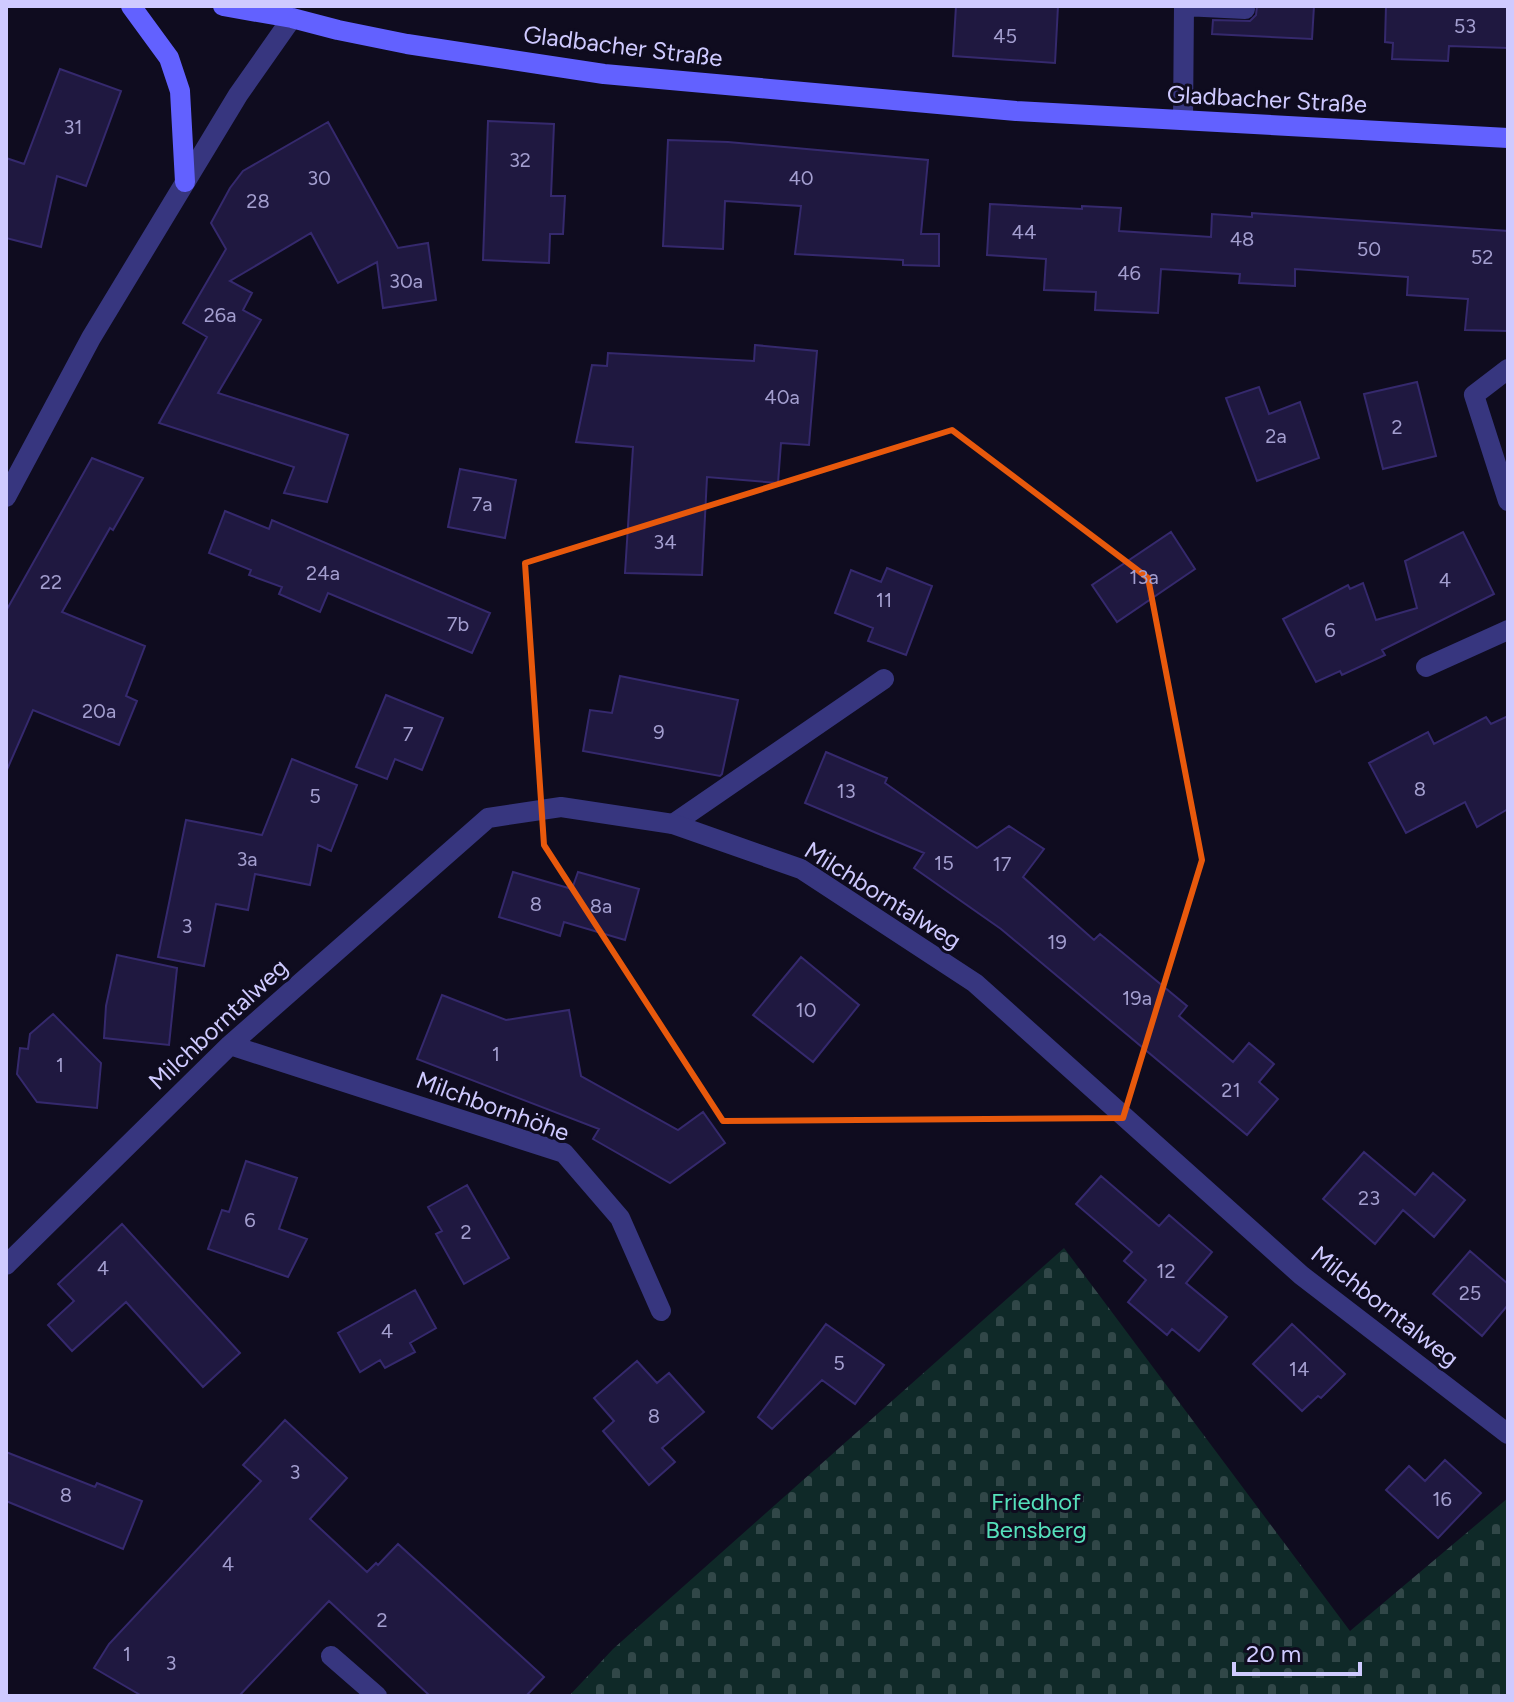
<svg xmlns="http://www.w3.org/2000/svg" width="1514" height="1702" font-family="Figtree,sans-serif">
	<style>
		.cemetery { fill: url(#cemetery-stones) }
		.building { fill: #1f1840; stroke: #35296d; stroke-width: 2 }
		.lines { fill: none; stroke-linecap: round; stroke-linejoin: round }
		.lane { stroke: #37367f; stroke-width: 20 }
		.street { stroke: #37367f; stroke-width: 20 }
		.secondary { stroke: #6261ff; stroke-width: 20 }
		.marked { fill: none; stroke: #e8590c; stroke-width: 6; stroke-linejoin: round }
		.labels { text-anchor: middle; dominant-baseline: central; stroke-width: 6; stroke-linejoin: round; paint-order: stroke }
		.number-label { font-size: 20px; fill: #a39ecf }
		.street-label { font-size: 24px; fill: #cfcaff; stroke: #0f0c1f }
		.park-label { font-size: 24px; fill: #55e0bb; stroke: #0f0c1f }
	</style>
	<defs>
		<pattern id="cemetery-stones" width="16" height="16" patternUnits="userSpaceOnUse" patternTransform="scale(2)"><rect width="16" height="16" fill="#0f2928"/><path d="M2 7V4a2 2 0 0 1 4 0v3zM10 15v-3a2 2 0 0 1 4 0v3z" fill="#314748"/></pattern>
	</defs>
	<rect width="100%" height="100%" fill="#0f0c1f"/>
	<path class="cemetery" d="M1064,1248L1350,1631L1508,1498V1696H569L613,1649Z"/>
	<path class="building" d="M956,6H1058L1055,63L953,56Z
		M1257,6H1314L1312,39L1212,34L1213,20L1250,21L1256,15Z
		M1386,6H1508V48L1449,46L1448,61L1392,59L1393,43L1385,42Z
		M60,69L121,91L86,186L57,176L41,247L6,238V158L24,164Z
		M488,121L554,124L551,196H565L563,234H550L549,263L483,260Z
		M328,122L398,248L428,243L436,300L383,308L377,262L338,283L311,233L230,281L252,293L243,310L261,320L218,393L348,435L327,502L284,493L294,467L159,423L207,337L183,323L226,249L211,223L230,188L243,171Z
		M668,140L728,142L928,160L921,234H939V266L903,265V260L795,254L801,206L725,201L723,249L663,246Z
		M990,204L1082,209V206L1121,208L1119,231L1211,237L1212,214L1252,217V213L1508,231V331L1465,330L1468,299L1407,295L1408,277L1295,269V286L1239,283L1240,274L1161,269L1158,313L1095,310L1096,292L1044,290L1046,259L987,255Z
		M755,345L817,351L809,445L781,443L778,483L707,477L702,575L625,573L633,447L576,442L592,365L607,366L608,353L754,361Z
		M1417,382L1436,456L1383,469L1364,394Z
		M1259,387L1269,414L1300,402L1319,458L1257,481L1226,398Z
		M92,458L143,478L113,530L110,528L62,612L145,646L126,696L137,701L119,745L33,710L6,772V611Z
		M460,469L516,480L505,538L448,527Z
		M225,511L269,529L272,520L490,613L472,653L328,593L320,612L279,594L282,587L249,575L251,570L209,553Z
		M1171,532L1195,569L1117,622L1092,585Z
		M1463,532L1494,594L1382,650L1385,655L1342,675L1340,671L1316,682L1283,619L1348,585L1350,589L1363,583L1376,620L1417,608L1405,561Z
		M887,568L932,586L906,655L868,641L873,628L835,613L851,570L881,582Z
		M620,676L738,700L722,774L720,776L583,751L590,710L612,713Z
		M386,695L443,718L422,770L395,759L387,779L356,767Z
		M1508,716V809L1477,827L1465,802L1406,833L1369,763L1428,732L1434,744L1486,717L1491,724Z
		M826,752L887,778L885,783L977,848L1009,826L1044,849L1023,877L1094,940L1100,934L1187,1006L1179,1016L1233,1062L1249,1043L1274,1064L1259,1082L1278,1099L1247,1135L1001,929L914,868L924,853L805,803Z
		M292,759L357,785L331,851L318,845L310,885L255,874L248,910L216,904L204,966L158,957L186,820L262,835Z
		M513,872L572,889L578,872L639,889L625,940L564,922L560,936L499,917Z
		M117,955L177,968L169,1045L104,1038L106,1006Z
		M801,957L859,1005L813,1062L753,1015Z
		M442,995L506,1020L569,1010L581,1076L678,1130L703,1112L725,1143L670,1183L593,1139L599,1129L417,1059Z
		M53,1014L101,1063L97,1108L37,1102L17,1074L20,1048L28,1049L30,1034Z
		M1364,1152L1415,1195L1433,1173L1465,1200L1434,1237L1403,1210L1375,1244L1323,1199Z
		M246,1161L297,1178L279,1229L307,1239L288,1277L208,1249L222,1210L229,1212Z
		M1101,1176L1159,1226L1169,1215L1212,1252L1186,1283L1227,1317L1199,1351L1172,1329L1167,1335L1128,1302L1146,1280L1124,1261L1132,1252L1076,1204Z
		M467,1185L509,1258L464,1284L436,1234L442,1231L428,1207Z
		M122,1224L240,1353L203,1387L126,1302L72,1351L48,1325L74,1301L58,1284Z
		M1470,1251L1508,1284V1305L1482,1336L1433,1294Z
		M415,1290L436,1328L410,1343L415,1352L385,1368L380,1360L360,1372L338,1333Z
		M826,1324L884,1365L855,1404L822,1380L772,1429L758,1417Z
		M1292,1324L1345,1374L1321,1398L1318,1396L1302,1411L1253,1364Z
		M637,1361L657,1383L669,1373L704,1412L662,1448L675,1462L649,1485L603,1431L614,1421L594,1398Z
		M285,1420L347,1478L310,1519L367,1572L376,1563L378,1565L398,1544L544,1677L526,1696H430L329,1601L239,1696H142L94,1668L109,1644L261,1481L243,1465Z
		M6,1452L95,1487L97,1483L142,1501L123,1549L6,1501Z
		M1445,1460L1481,1493L1438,1538L1386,1490L1409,1466L1425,1481Z"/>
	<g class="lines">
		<path class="lane" d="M1183,120L1184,6L1245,9
			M673,824L884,679
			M331,1656L377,1696"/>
		<path class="street" d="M1508,369L1474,395L1508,501
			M6,497L91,338L238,95L292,18
			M1426,667L1508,630
			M230,1045L564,1153L620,1218L661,1311
			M6,1265L230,1045L488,818L561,807L673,824L801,869L975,983L1301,1275L1508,1434"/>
		<path class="secondary" d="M131,6L169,58L180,91L185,182
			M223,6L292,18L338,30L407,44L604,74L1016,111L1508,138"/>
	</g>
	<path class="marked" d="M952,430L1148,578L1202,860L1123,1118L723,1121L544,845L525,563Z"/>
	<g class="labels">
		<g class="number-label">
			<text x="1465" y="26">53</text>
			<text x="1005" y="36">45</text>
			<text x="73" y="127">31</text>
			<text x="520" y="160">32</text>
			<text x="319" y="178">30</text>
			<text x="801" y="178">40</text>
			<text x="258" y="201">28</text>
			<text x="1024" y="232">44</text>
			<text x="1242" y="239">48</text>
			<text x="1369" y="249">50</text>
			<text x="1482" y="257">52</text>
			<text x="1129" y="273">46</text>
			<text x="406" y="281">30a</text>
			<text x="220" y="315">26a</text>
			<text x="782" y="397">40a</text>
			<text x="1397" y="427">2</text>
			<text x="1276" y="436">2a</text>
			<text x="482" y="504">7a</text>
			<text x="665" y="542">34</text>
			<text x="323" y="573">24a</text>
			<text x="1144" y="577">13a</text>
			<text x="1445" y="580">4</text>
			<text x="51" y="582">22</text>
			<text x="884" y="600">11</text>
			<text x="458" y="624">7b</text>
			<text x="1330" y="630">6</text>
			<text x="99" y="711">20a</text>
			<text x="659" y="732">9</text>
			<text x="408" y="734">7</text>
			<text x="1420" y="789">8</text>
			<text x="846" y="791">13</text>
			<text x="315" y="796">5</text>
			<text x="247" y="859">3a</text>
			<text x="944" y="863">15</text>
			<text x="1002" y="864">17</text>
			<text x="536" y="904">8</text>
			<text x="601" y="906">8a</text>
			<text x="187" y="926">3</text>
			<text x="1057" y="942">19</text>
			<text x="1137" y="998">19a</text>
			<text x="806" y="1010">10</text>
			<text x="496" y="1054">1</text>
			<text x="60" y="1065">1</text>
			<text x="1231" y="1090">21</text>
			<text x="1369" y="1198">23</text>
			<text x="250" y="1220">6</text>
			<text x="466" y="1232">2</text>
			<text x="103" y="1268">4</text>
			<text x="1166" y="1271">12</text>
			<text x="1470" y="1293">25</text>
			<text x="387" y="1331">4</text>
			<text x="839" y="1363">5</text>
			<text x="1299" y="1369">14</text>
			<text x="654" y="1416">8</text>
			<text x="295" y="1472">3</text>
			<text x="66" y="1495">8</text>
			<text x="1442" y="1499">16</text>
			<text x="228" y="1564">4</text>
			<text x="382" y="1620">2</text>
			<text x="127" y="1654">1</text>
			<text x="171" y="1663">3</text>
		</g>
		<g class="street-label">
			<text transform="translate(623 46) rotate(7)">Gladbacher Straße</text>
			<text transform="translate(1267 99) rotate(3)">Gladbacher Straße</text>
			<text transform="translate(883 895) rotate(32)">Milchborntalweg</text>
			<text transform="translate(218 1024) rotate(-43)">Milchborntalweg</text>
			<text transform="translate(493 1106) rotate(20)">Milchbornhöhe</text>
			<text transform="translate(1385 1306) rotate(38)">Milchborntalweg</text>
		</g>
		<g class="park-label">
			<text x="1036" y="1501">Friedhof<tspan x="1036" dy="28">Bensberg</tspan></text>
		</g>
	</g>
	<rect width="1514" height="1702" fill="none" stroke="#cfcaff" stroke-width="16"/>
	<path d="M1234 1662v12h126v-12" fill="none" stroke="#cfcaff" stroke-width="4"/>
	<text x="1246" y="1662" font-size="24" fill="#cfcaff" stroke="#0f0c1f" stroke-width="6" paint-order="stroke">20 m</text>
</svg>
